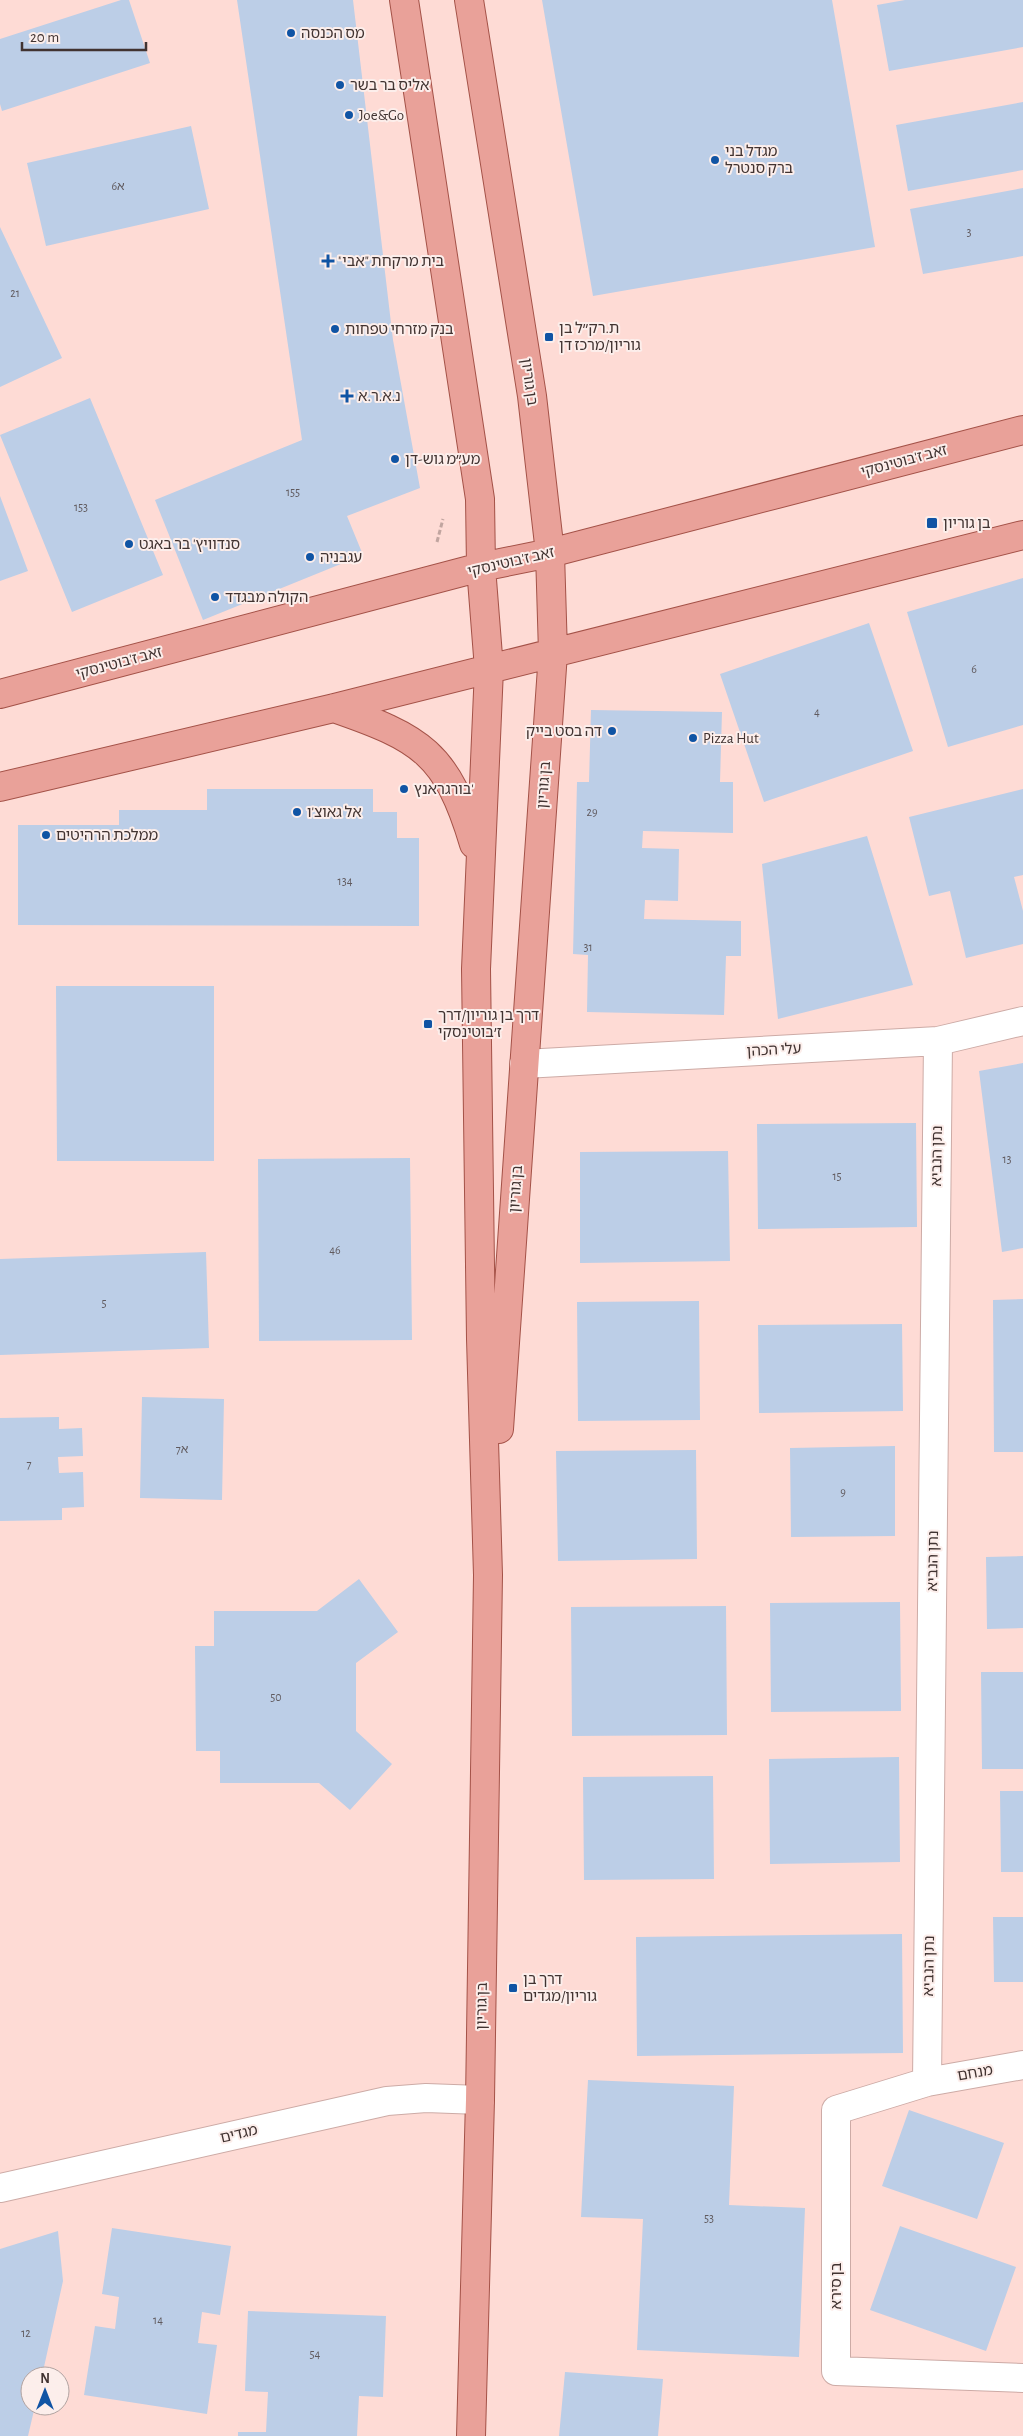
<svg xmlns="http://www.w3.org/2000/svg" width="1023" height="2436" font-family="'Alegreya Sans','Noto Sans Hebrew',sans-serif">
	<style>
		.building { fill: #bccee7 }
		.lines { fill: none; stroke-linecap: round; stroke-linejoin: round }
		.minor-casing { stroke: #cdaba6; stroke-width: 30 }
		.major-casing { stroke: #a45248; stroke-width: 30 }
		.path { stroke: #c1a5a0; stroke-width: 3; stroke-dasharray: 5 2.5; stroke-linecap: butt }
		.minor { stroke: #fff; stroke-width: 28 }
		.major { stroke: #e9a199; stroke-width: 28 }
		.poi-dot { fill: #1054a4; stroke: #fceeeb; stroke-width: 2 }
		.labels { text-anchor: middle; dominant-baseline: central; stroke-width: 4; stroke-linejoin: round; paint-order: stroke }
		.number-label { font-size: 12px; fill: #605a5e }
		.poi-label { font-size: 15px; fill: #413331; stroke: #fceeeb; text-anchor: start }
		.street-label { font-size: 15px; fill: #413331; stroke: #fceeeb }
	</style>
	<rect width="100%" height="100%" fill="#fedbd5"/>
	<path class="building" d="M121,0H129L150,63L2,111L0,104V39Z
		M237,0H353L393,340L420,488L347,516L363,555L203,620L155,500L302,440Z
		M542,0H832L875,247L593,296Z
		M905,0H1023V47L889,71L877,5Z
		M1023,102V170L908,191L896,125Z
		M191,126L209,209L46,246L27,163Z
		M1023,188V256L923,274L910,209Z
		M0,227L62,358L0,387Z
		M90,398L163,575L72,612L0,435Z
		M0,496L28,571L0,581Z
		M1023,578V725L948,747L907,612Z
		M869,623L913,751L764,802L720,674Z
		M591,710L722,712L720,782H733V833L643,831L642,848L679,849L678,901L645,900L644,919L741,921V956H726L724,1015L587,1012L588,955L573,954L577,782H589Z
		M207,789H373V812H397V838H419V926L18,925V825H119V810H207Z
		M1023,789V875L1014,877L1023,911V944L966,958L950,891L929,896L909,817Z
		M867,836L913,985L778,1019L762,864Z
		M56,986H214V1161H57Z
		M1023,1063V1248L1002,1252L979,1071Z
		M916,1123L917,1227L758,1229L757,1124Z
		M728,1151L730,1261L580,1263V1152Z
		M410,1158L412,1340L259,1341L258,1159Z
		M206,1252L209,1348L0,1355V1259Z
		M1023,1299V1452H994L993,1300Z
		M699,1301L700,1420L578,1421L577,1302Z
		M902,1324L903,1411L759,1413L758,1325Z
		M142,1397L224,1399L222,1500L140,1498Z
		M59,1417V1429L82,1428L83,1456L58,1457L59,1473L83,1472L84,1507L62,1508V1520L0,1521V1418Z
		M895,1446V1536L791,1537L790,1448Z
		M696,1450L697,1559L558,1561L556,1451Z
		M1023,1556V1628L987,1629L986,1557Z
		M359,1579L398,1632L356,1663V1731L392,1764L350,1810L319,1783H220V1751H196L195,1646H214V1611H317Z
		M900,1602L901,1711L771,1712L770,1603Z
		M726,1606L727,1735L572,1736L571,1607Z
		M981,1672H1023V1769H982Z
		M899,1757L900,1862L770,1864L769,1759Z
		M713,1776L714,1879L584,1880L583,1777Z
		M1000,1791H1023V1872H1001Z
		M993,1917H1023V1982H994Z
		M902,1934L903,2053L637,2056L636,1937Z
		M588,2080L734,2086L729,2205L805,2208L799,2357L637,2350L643,2219L581,2217Z
		M909,2110L1004,2143L977,2219L882,2186Z
		M900,2226L1016,2267L986,2351L870,2310Z
		M112,2228L231,2246L220,2315L202,2312L198,2343L217,2345L207,2414L84,2395L95,2326L115,2329L119,2297L102,2294Z
		M58,2231L63,2281L42,2376H30V2406H35L28,2436H0V2249Z
		M248,2311L386,2316L383,2397L359,2396L357,2436H238V2432H266L268,2392L245,2391Z
		M565,2372L663,2379L658,2436H559Z"/>
	<g class="lines">
		<defs>
			<path id="minor" d="M524,1064L938,1041L1023,1021
				M1023,2065L927,2082L836,2110V2371L1023,2378
				M927,2082L938,1041
				M0,2188L387,2101L426,2098L480,2100"/>
			<path id="major" d="M404,0L480,499L481,567L489,669L476,969L481,1339L488,1575L480,2100L471,2436
				M469,0L532,396L550,553L553,653L499,1429
				M0,694L481,567L550,553L1023,430
				M334,708C421,738 447,753 474,844
				M0,787L334,708L1023,535"/>
		</defs>
		<use href="#minor" class="minor-casing"/>
		<use href="#major" class="major-casing"/>
		<path class="path" d="M437,542L443,519"/>
		<use href="#minor" class="minor"/>
		<use href="#major" class="major"/>
	</g>
	<g class="poi-dot">
		<circle cx="291" cy="33" r="5"/>
		<circle cx="340" cy="85" r="5"/>
		<circle cx="349" cy="115" r="5"/>
		<circle cx="715" cy="160" r="5"/>
		<path d="M325.5 253.5h5v5h5v5h-5v5h-5v-5h-5v-5h5z"/>
		<circle cx="335" cy="329" r="5"/>
		<rect x="544" y="332" width="10" height="10" rx="2.5"/>
		<path d="M344.5 388.5h5v5h5v5h-5v5h-5v-5h-5v-5h5z"/>
		<circle cx="395" cy="459" r="5"/>
		<rect x="926" y="517" width="12" height="12" rx="2.5"/>
		<circle cx="129" cy="544" r="5"/>
		<circle cx="310" cy="557" r="5"/>
		<circle cx="215" cy="597" r="5"/>
		<circle cx="612" cy="731" r="5"/>
		<circle cx="693" cy="738" r="5"/>
		<circle cx="404" cy="789" r="5"/>
		<circle cx="297" cy="812" r="5"/>
		<circle cx="46" cy="835" r="5"/>
		<rect x="423" y="1019" width="10" height="10" rx="2.5"/>
		<rect x="508" y="1983" width="10" height="10" rx="2.5"/>
	</g>
	<g class="labels">
		<g class="number-label">
			<text x="118" y="186">6א</text>
			<text x="969" y="232">3</text>
			<text x="15" y="293">21</text>
			<text x="293" y="492">155</text>
			<text x="81" y="507">153</text>
			<text x="974" y="669">6</text>
			<text x="817" y="712">4</text>
			<text x="592" y="812">29</text>
			<text x="345" y="881">134</text>
			<text x="588" y="947">31</text>
			<text x="1007" y="1159">13</text>
			<text x="837" y="1176">15</text>
			<text x="335" y="1250">46</text>
			<text x="104" y="1303">5</text>
			<text x="182" y="1449">7א</text>
			<text x="29" y="1464">7</text>
			<text x="843" y="1492">9</text>
			<text x="276" y="1697">50</text>
			<text x="709" y="2218">53</text>
			<text x="158" y="2320">14</text>
			<text x="26" y="2333">12</text>
			<text x="315" y="2354">54</text>
		</g>
		<g class="poi-label">
			<text x="301" y="33">מס הכנסה</text>
			<text x="350" y="85">אליס בר בשר</text>
			<text x="359" y="115">Joe&amp;Go</text>
			<text x="725" y="151">מגדל בני<tspan x="725" dy="17">ברק סנטרל</tspan></text>
			<text x="338" y="261">"בית מרקחת "אבי</text>
			<text x="559" y="328">ת.רק״ל בן<tspan x="559" dy="17">גוריון/מרכז דן</tspan></text>
			<text x="345" y="329">בנק מזרחי טפחות</text>
			<text x="358" y="396">נ.א.ר.א</text>
			<text x="405" y="459">מע״מ גוש-דן</text>
			<text x="943" y="523">בן גוריון</text>
			<text x="139" y="544">סנדוויץ' בר באגט</text>
			<text x="320" y="557">עגבניה</text>
			<text x="225" y="597">הקולה מבגדד</text>
			<text x="602" y="731" text-anchor="end">דה בסט בייק</text>
			<text x="703" y="738">Pizza Hut</text>
			<text x="414" y="789">בורגראנץ'</text>
			<text x="307" y="812">אל גאוצ'ו</text>
			<text x="56" y="835">ממלכת הרהיטים</text>
			<text x="438" y="1015">דרך בן גוריון/דרך<tspan x="438" dy="17">ז׳בוטינסקי</tspan></text>
			<text x="523" y="1979">דרך בן<tspan x="523" dy="17">גוריון/מגדים</tspan></text>
		</g>
		<g class="street-label">
			<text transform="translate(529 382) rotate(82)">בן גוריון</text>
			<text transform="translate(904 461) rotate(-15)">זאב ז'בוטינסקי</text>
			<text transform="translate(511 562) rotate(-13)">זאב ז'בוטינסקי</text>
			<text transform="translate(119 663) rotate(-15)">זאב ז'בוטינסקי</text>
			<text transform="translate(544 785) rotate(-86)">בן גוריון</text>
			<text transform="translate(774 1050) rotate(-3)">עלי הכהן</text>
			<text transform="translate(937 1156) rotate(-89)">נתן הנביא</text>
			<text transform="translate(516 1189) rotate(-86)">בן גוריון</text>
			<text transform="translate(933 1561) rotate(-89)">נתן הנביא</text>
			<text transform="translate(929 1966) rotate(-89)">נתן הנביא</text>
			<text transform="translate(482 2006) rotate(-89)">בן גוריון</text>
			<text transform="translate(975 2073) rotate(-10)">מנחם</text>
			<text transform="translate(239 2134) rotate(-13)">מגדים</text>
			<text transform="translate(836 2286) rotate(-90)">בן סירא</text>
		</g>
	</g>
	<g transform="translate(45 2391)"><circle r="24" fill="#fceeeb" stroke="#b1a3a1"/>
	<path d="M0-4L9 19L0 12L-9 19Z" fill="#1054a4"/>
	<text y="-8" font-size="14" font-weight="bold" text-anchor="middle" fill="#413331">N</text>
	</g>
	<path d="M22 42v8h124v-8" fill="none" stroke="#413331" stroke-width="2.5"/>
	<text x="30" y="42" font-size="15" fill="#413331" stroke="#fceeeb" stroke-width="4" paint-order="stroke">20 m</text>
</svg>
